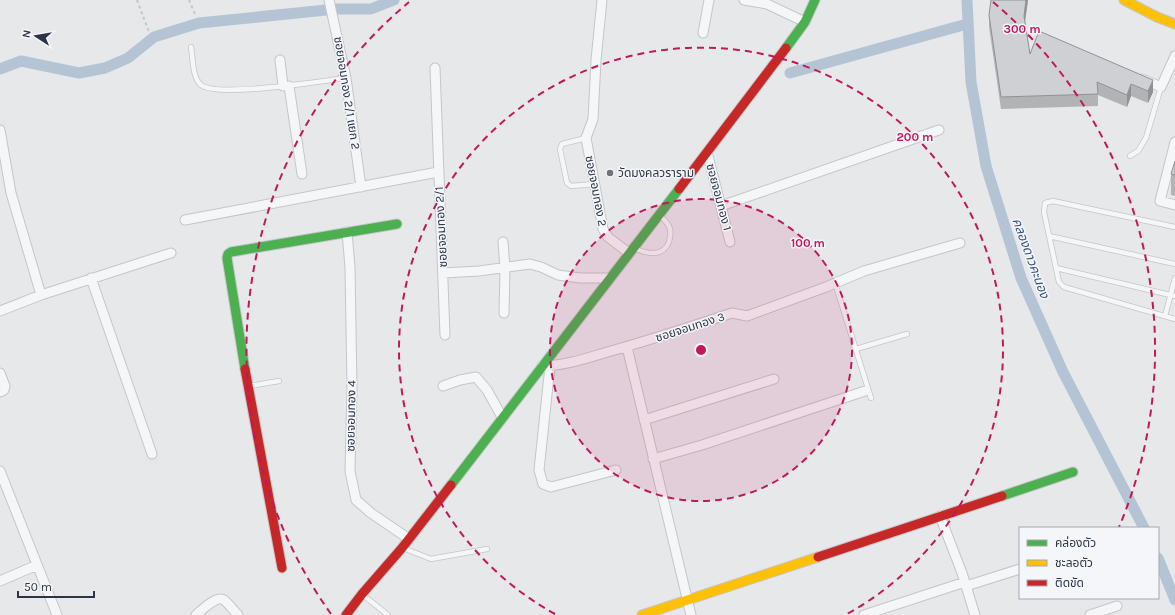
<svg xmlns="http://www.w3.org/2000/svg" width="1175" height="615" font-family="Karla,'Noto Sans Thai',sans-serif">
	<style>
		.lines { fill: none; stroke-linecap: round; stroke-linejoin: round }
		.canal { stroke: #b4c4d5; stroke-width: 11 }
		.lane-casing { stroke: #c4c6c8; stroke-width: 6 }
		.street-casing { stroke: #c4c6c8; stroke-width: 11 }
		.fast-casing { stroke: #c4c6c8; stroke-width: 11 }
		.slow-casing { stroke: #c4c6c8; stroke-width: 11 }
		.jam-casing { stroke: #c4c6c8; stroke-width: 11 }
		.path { stroke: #c5c6ca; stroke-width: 2; stroke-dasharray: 3 3; stroke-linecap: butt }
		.lane { stroke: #f5f6f7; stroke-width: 4.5 }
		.street { stroke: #f5f6f7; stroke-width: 9 }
		.fast { stroke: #4caf50; stroke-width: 9 }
		.slow { stroke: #ffc107; stroke-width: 9 }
		.jam { stroke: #c62828; stroke-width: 9 }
		.wall { fill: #b1b3b5 }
		.shaded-wall { fill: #909294 }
		.building { fill: #ced0d3; stroke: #909294 }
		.ring { fill: none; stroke: #c2185b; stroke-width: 2; stroke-dasharray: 7 5 }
		.poi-dot { fill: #6c737f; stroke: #f4f6f9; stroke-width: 1.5 }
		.labels { text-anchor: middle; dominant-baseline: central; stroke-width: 3; stroke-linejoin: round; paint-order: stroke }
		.street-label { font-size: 12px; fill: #2b3445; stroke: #f4f6f9 }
		.poi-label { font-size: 12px; fill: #2b3445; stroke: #f4f6f9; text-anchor: start }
		.water-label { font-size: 13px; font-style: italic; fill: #34527a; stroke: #f4f6f9 }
		.centre { fill: #c2185b; stroke: #f4f6f9; stroke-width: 2 }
		.ring-label { font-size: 12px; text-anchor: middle; font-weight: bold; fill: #c2185b; stroke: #f4f6f9; stroke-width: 3; stroke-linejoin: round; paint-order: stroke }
	</style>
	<rect width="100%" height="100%" fill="#e6e8ea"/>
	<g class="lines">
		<path class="canal" d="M967,0L971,82L986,166L1021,278L1063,372L1144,528
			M0,69L21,61L79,73L105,68L128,58L154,37L199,23L336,9H371L394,0
			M790,73L967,24
			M1158,558L1175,600"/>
		<defs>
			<path id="lane" d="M191,47C193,58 192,77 201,85C217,98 323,81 346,78
				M586,138L562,144L560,149L567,183L571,186L595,184
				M1130,156L1138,151L1146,138L1161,87
				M1175,227L1053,201L1045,203L1044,212L1059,282L1064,287L1175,319
				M1049,236L1175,264
				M636,249C648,254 663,257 669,242C670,238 671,233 670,229C669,224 664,220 661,216
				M1056,268L1175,296
				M835,283L871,398
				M1165,316L1175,278
				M856,349L907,334
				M249,386L279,381
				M403,548L431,559L487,549
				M363,595L388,615"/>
			<path id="street" d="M329,0L346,78L361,187
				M602,0L596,60L593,119L586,138L603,229L608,237L629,253
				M744,0L767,4L805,22
				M703,33L709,0
				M280,60L283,86
				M435,68L445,335
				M1142,79L1161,87L1175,56
				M289,86L302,174
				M0,130L11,193L41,295
				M1175,142L1160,201L1175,205
				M707,152L730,242
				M721,206L939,130
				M185,220L438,172
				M347,232L350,267L352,389L350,471L356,500L371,513L409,539
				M503,242L505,268L504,313
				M443,273L479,271L530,264L541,267L558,275L580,278H610
				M91,278L152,454
				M0,311L41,295L171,253
				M627,347L691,615
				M542,366C563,366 584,359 604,353C647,341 690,327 732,313L747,316L826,287L864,271L960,243
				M550,366L539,470L543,484L551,487L616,470
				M0,373L5,386L4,390L0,392
				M443,386L460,380L476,377L487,390L502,417
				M644,420L774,379
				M653,459L702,445L865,391
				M0,471L57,615
				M940,516L962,573L975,615
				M0,581L37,565
				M966,586L1020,569
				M196,615C202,610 217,595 224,600C229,604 233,610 238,615
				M864,615L965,582
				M1090,615L1117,606"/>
			<path id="fast" d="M786,48L805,22L815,0
				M245,369L227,258L228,254L231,252L397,224
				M451,485L679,189
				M1002,496L1073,472"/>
			<path id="slow" d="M1124,0L1157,17L1175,24
				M642,615L818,557"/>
			<path id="jam" d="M679,189L786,48
				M245,369L282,568
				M818,557L1002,496
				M346,615L362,594L402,548L451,485"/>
		</defs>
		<use href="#lane" class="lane-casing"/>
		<use href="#street" class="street-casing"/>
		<use href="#fast" class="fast-casing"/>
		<use href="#slow" class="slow-casing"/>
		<use href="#jam" class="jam-casing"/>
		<path class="path" d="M137,0L149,32
			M189,0L195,14"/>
		<use href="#lane" class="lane"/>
		<use href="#street" class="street"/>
		<use href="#fast" class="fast"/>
		<use href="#slow" class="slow"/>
		<use href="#jam" class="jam"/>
	</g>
	<path class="wall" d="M991,0H1028L1025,21L1030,54L1039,31L1153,92L1148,103L1131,96L1127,107L1098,95V106L1001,109L989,27V15Z
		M1175,161V196L1171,195V174Z"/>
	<path class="shaded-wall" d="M1026,0H1028L1024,28V16Z
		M1153,80V92L1148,103V91Z
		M1131,84V96L1127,107V95Z"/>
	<path class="building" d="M991,0H1026L1024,16L1030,54L1039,31L1153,80L1148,91L1131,84L1127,95L1097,82L1098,94L1001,97L989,15Z
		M1175,161V175L1171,174Z"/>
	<circle cx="701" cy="350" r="151" fill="#c2185b" fill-opacity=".12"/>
	<g class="ring">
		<circle cx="701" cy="350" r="151"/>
		<path d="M555 614A302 302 0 1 1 847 614"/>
		<path d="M331 614A454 454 0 0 1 409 2M993 2A454 454 0 0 1 1119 527"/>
	</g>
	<circle class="poi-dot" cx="610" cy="173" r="4"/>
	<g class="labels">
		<g class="street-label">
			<text transform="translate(347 93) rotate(81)">ซอยจอมทอง 2/1 แยก 2</text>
			<text transform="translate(596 191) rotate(79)">ซอยจอมทอง 2</text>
			<text transform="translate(719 197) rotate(75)">ซอยจอมทอง 1</text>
			<text transform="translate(441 227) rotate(-93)">ซอยจอมทอง 2/1</text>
			<text transform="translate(690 327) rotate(-18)">ซอยจอมทอง 3</text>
			<text transform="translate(351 416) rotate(-89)">ซอยจอมทอง 4</text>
		</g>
		<g class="poi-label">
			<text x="618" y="173">วัดมงคลวราราม</text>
		</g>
		<g class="water-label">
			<text transform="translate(1031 258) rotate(70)">คลองดาวคะนอง</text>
		</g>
	</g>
	<circle cx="701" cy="350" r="6" class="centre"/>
	<g class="ring-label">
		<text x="1022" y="33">300 m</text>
		<text x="915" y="141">200 m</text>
		<text x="808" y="247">100 m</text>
	</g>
	<rect x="1019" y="527" width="140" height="72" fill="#f4f6f9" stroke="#a4a8b1"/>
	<rect x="1027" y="540" width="20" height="6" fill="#4caf50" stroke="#a4a8b1"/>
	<text x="1055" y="547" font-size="12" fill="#2b3445">คล่องตัว</text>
	<rect x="1027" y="560" width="20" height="6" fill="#ffc107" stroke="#a4a8b1"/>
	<text x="1055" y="567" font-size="12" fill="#2b3445">ชะลอตัว</text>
	<rect x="1027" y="580" width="20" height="6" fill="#c62828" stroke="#a4a8b1"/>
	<text x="1055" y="587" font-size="12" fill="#2b3445">ติดขัด</text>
	<g transform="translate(36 36) rotate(282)" stroke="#f4f6f9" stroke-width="3" paint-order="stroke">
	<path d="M0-3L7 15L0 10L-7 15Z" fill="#2b3445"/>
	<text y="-6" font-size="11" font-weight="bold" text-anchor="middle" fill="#2b3445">N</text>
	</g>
	<path d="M18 591v6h76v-6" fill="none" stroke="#2b3445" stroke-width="2"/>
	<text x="24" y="591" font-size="12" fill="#2b3445" stroke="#f4f6f9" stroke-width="3" paint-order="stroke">50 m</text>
</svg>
